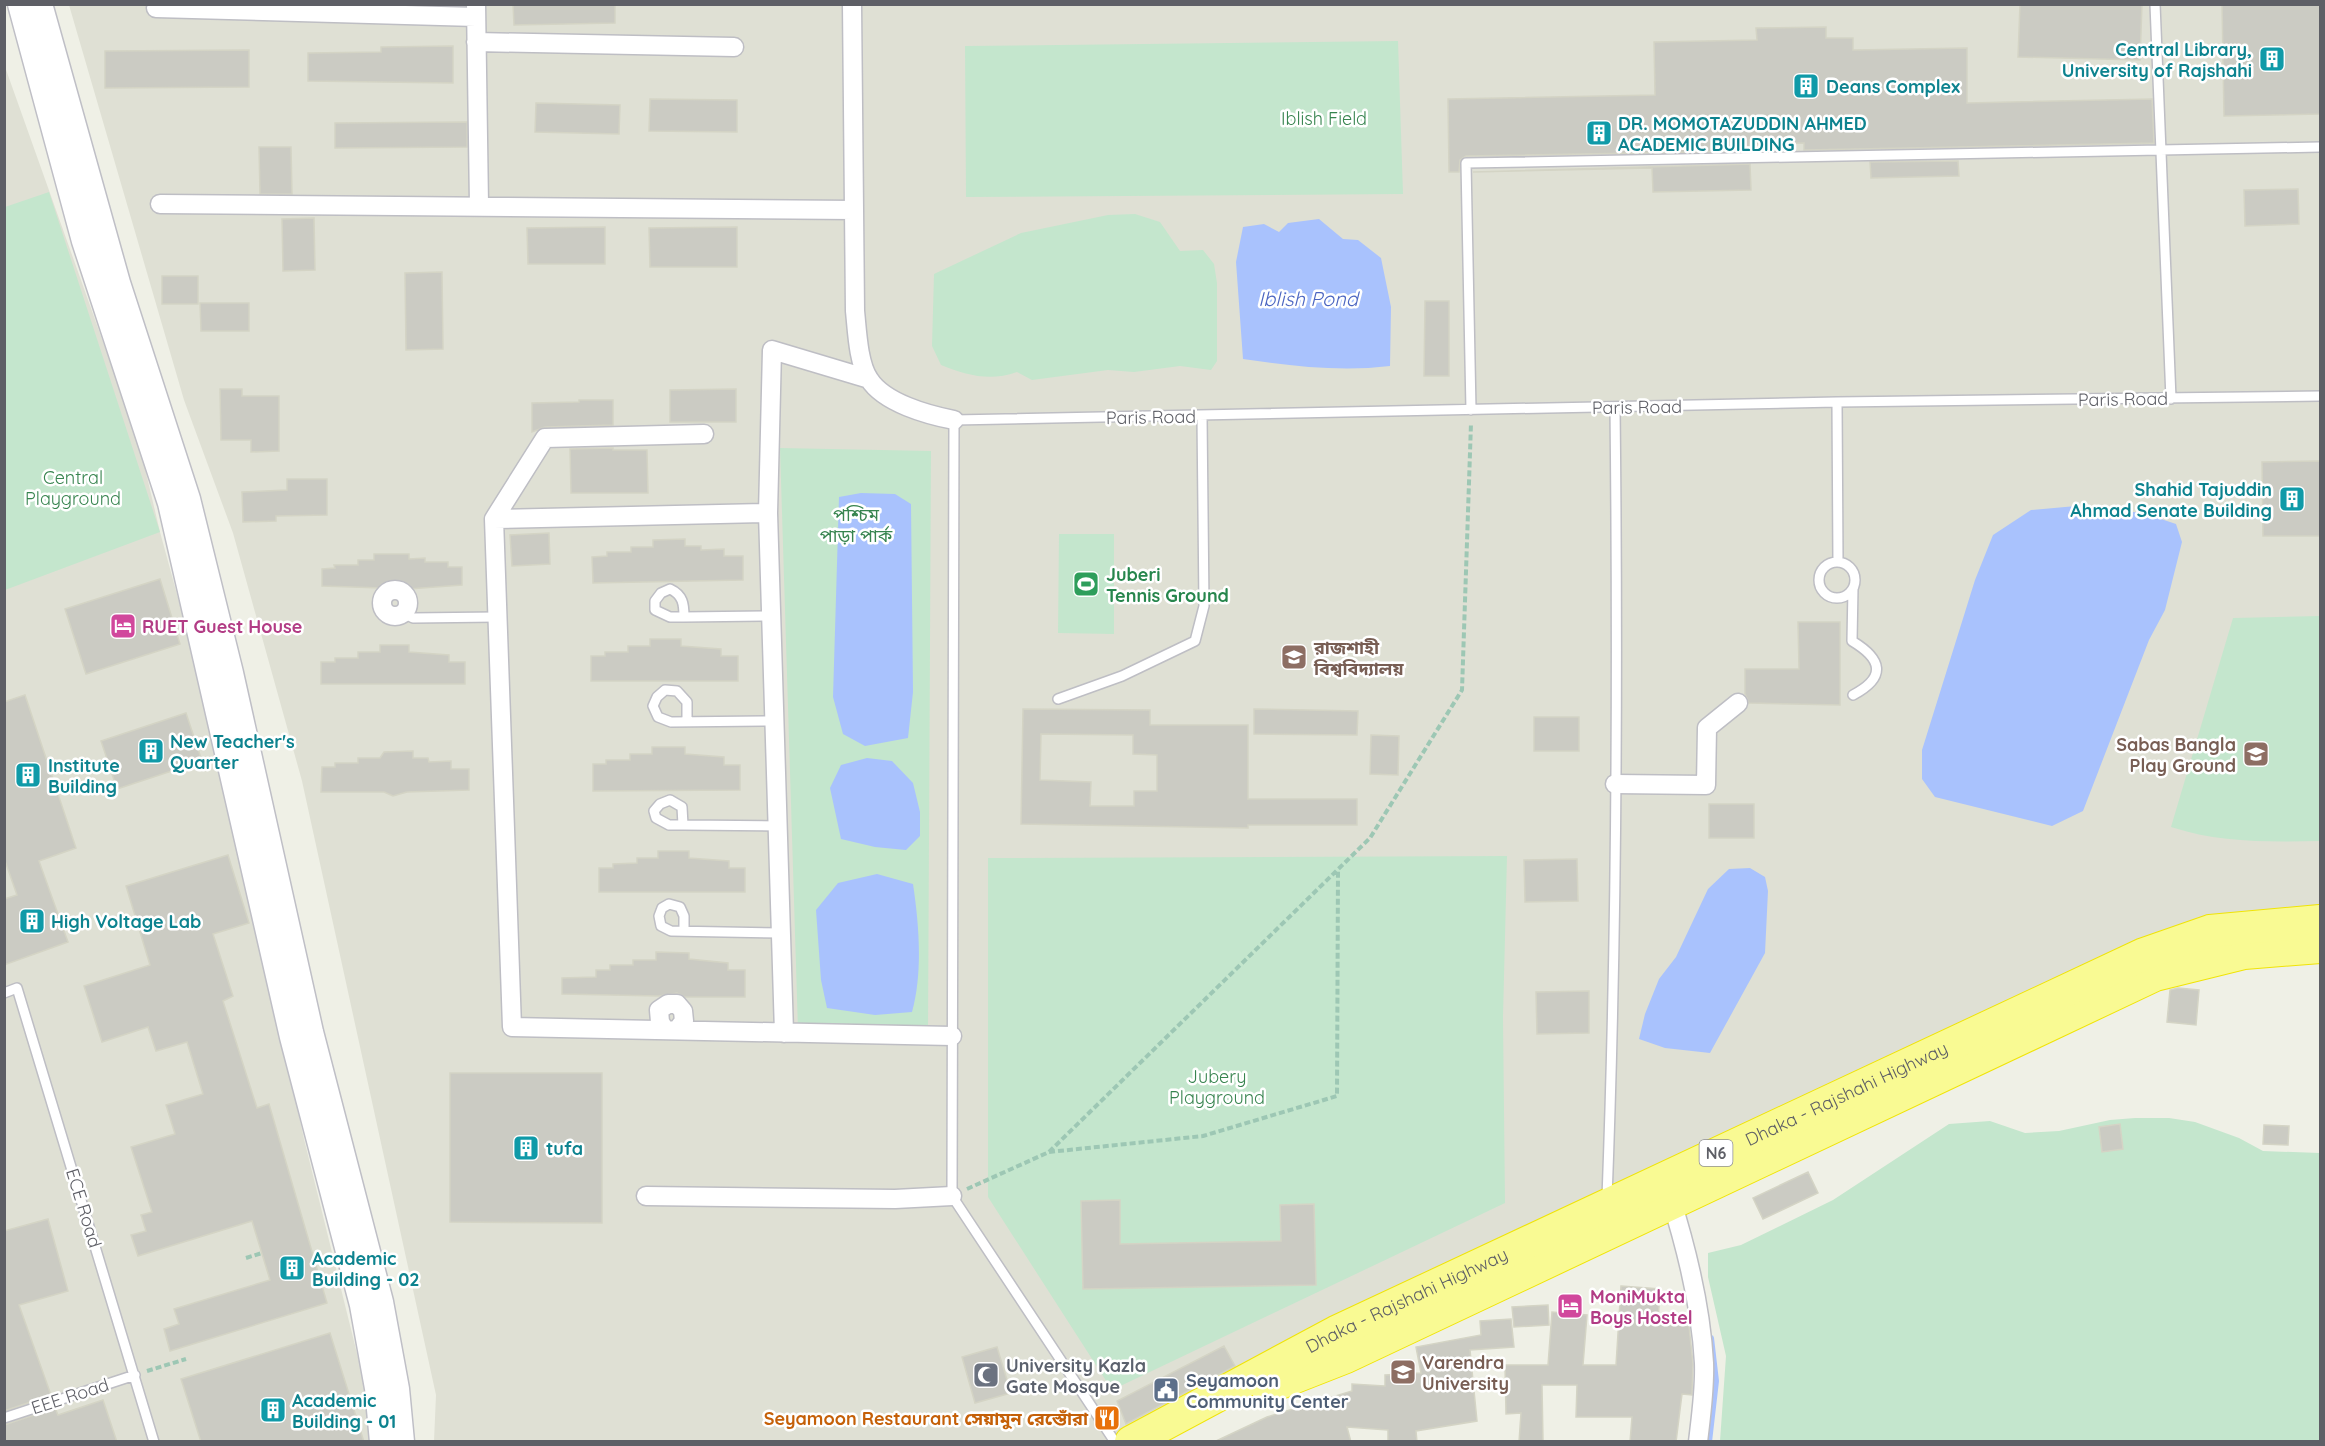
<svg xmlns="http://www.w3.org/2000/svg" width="2325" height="1446" font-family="Quicksand,'Noto Sans Bengali',sans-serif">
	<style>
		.education { fill: #dfe0d4 }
		.green { fill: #c4e6cd }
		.water { fill: #a9c2fd }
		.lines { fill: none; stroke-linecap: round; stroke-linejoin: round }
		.stream { stroke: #a9c2fd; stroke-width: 6 }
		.building { fill: #cbcbc3; stroke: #d4d4c5; stroke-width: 1.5; fill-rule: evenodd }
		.lane-casing { stroke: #bebec4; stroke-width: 12 }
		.street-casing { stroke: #bebec4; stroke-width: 21 }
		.secondary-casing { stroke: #bfbfc6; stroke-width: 27 }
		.highway-casing { stroke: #f0e406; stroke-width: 34 }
		.path { stroke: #9dc7b4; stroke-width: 4; stroke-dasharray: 6 3; stroke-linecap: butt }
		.lane { stroke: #fff; stroke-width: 9 }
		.street { stroke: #fff; stroke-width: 18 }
		.secondary { stroke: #fff; stroke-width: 24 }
		.highway { stroke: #f9fa93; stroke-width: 32 }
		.labels { text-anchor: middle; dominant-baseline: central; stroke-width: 5; stroke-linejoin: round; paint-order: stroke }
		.shield { fill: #fff; stroke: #8e8f94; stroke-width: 1.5 }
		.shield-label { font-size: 16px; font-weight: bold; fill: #5e5f66 }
		.culture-label { font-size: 18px; font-weight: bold; fill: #0d838f; stroke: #fff; text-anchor: start }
		.park-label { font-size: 18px; fill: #37844f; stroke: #fff }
		.street-label { font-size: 18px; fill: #5e5f66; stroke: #fff }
		.leisure-label { font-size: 18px; font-weight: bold; fill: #27864d; stroke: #fff; text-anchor: start }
		.hotel-label { font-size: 18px; font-weight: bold; fill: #b23c85; stroke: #fff; text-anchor: start }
		.education-label { font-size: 18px; font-weight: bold; fill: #785e54; stroke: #fff; text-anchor: start }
		.worship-label { font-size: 18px; font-weight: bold; fill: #5b616d; stroke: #fff; text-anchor: start }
		.service-label { font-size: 18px; font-weight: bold; fill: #4e5e75; stroke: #fff; text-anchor: start }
		.food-label { font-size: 18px; font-weight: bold; fill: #c56008; stroke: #fff; text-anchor: end }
		.water-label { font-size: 20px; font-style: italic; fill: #4b65c1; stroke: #fff }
	</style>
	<rect width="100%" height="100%" fill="#eff0e6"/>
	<path class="education" d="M69,5H2320V907L1103,1441H434L436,1395L302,781L233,533L184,400Z
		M4,64L139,443L160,532L226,774L304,1139L366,1390L369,1441H5Z"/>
	<path class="green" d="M1398,41L1403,194L966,197L965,46Z
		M49,192L160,532L5,590V207Z
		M1135,214L1160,222L1180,251L1203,250L1214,264L1217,283V361L1211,370L1180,366L1134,372L1108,370L1032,380L1017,372C989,382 967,375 941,365L932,346L934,274L1021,233L1108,215Z
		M780,448L931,451L928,1031L798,1030Z
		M1059,534H1114V634L1058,633Z
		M2320,616V841C2269,842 2220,843 2171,827L2233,618Z
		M1507,856L1503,1017L1505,1203L1112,1390L988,1197V858Z
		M2135,1118H2169L2195,1122L2239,1138L2263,1151L2320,1153V1441H1720L1726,1356L1708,1277V1253L1741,1245L1833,1200L1949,1124L1990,1121L2025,1133L2059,1131L2110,1120Z"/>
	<path class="water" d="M1319,219L1343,239L1358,240L1381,258L1391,307L1390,366C1340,372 1293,366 1243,359L1236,262L1243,227L1264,224L1279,232L1288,223Z
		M861,493L895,494L911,504L913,692L908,738L865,746L843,734L833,697L839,497Z
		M2076,506L2143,513L2176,524L2182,542L2165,610L2149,640L2083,811L2052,826L1935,797L1922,779V750L1975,580L1993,535L2031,510Z
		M867,758L892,761L913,783L920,812V836L906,850L875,847L841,839L830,788L841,765Z
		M1750,868L1765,877L1768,891L1765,953L1710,1053L1665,1048L1639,1039L1645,1014L1659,979L1676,957L1708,889L1729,869Z
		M877,874L913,884C919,924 923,972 912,1012L875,1015L827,1008L821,980L816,910L838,883Z"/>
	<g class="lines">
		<path class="stream" d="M1709,1442L1716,1381L1711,1338"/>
	</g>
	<path class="building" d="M513,4H615V23L514,25Z
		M2020,4H2142L2140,60L2018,57Z
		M2222,4H2320V114L2224,116Z
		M1826,27V38H1853V50L1967,48V103L2152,99L2154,143L1804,150V143L1750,145V151L1466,156L1460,160L1459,172H1449L1448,99L1655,95L1654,42L1757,40L1756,28Z
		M453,46V83L308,81V53L381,52V47Z
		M249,50V87L105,88V51Z
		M650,99L737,100V132L649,131Z
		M536,103L620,105L619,134L535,132Z
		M467,122V147L335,148V123Z
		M259,147H291L292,194H260Z
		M1958,161L1959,176L1871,178L1870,162Z
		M1750,164L1751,190L1653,192L1652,168L1473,172Z
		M2298,189L2299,224L2245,226L2244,190Z
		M314,218L315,270L283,271L282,219Z
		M605,227V264H528L527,228Z
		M737,227V267H650L649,228Z
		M442,272L443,349L406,350L405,273Z
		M162,276H198V304H162Z
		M1425,301H1449V376H1424Z
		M200,303H249V331H201Z
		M220,389H242V396H279V451L251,452V440H221Z
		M736,389V422H670V390Z
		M579,400H613V425L545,427L532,432V403L579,402Z
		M613,448V450H647L648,493H571L570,449Z
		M2320,461V536H2263L2262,462Z
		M287,479H327V515L276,516V521L243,522L242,492L287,490Z
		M549,533L550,564L512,566L510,535Z
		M685,539V546H701V550L724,549V556H743V580L593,583L592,557L607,556V552H631V547H653V540Z
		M374,554H409V559L425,558V562H448V567H462V585L382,591V588L322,586V569L335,568L334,565H358V560H374Z
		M160,579L180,644L86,674L65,609Z
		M1798,622H1840V705L1749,703L1745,694V669H1799Z
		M650,639H681V646L721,649V656H738V681H591V656H605V652H628V646H650Z
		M380,645H409V652L449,655V662H465V684H321V662H335V658H358V652H380Z
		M25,695L76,848L39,861L68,942L4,965V899L17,895L4,858V702Z
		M1023,709L1150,710V725H1248V799H1357V825H1248V828L1021,824ZM1041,734L1133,735V754L1157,755V791H1134V806H1090L1091,782L1040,780Z
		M1254,709L1358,711L1357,735L1254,734Z
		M186,713L202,761L117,789L101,741Z
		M1534,717H1579V751H1534Z
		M1371,735L1399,736L1398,775L1370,774Z
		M652,747H685V754L724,757V765H740V790L593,791V764H606V760H630V754H652Z
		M413,751V758H428L429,762L451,761V769H469V790L407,792L393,796L384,792H321L322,767H335V763H358V758H380L384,752Z
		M1709,804H1754V838H1709Z
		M658,851H689V858L729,861V868H745V892H599V868H613V864L637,863V858H658Z
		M228,855L249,923L213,934L233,996L223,1001L257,1108L269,1104L327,1303L170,1351L164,1329L179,1324L174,1309L270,1280L252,1221L138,1256L131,1235L146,1231L141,1215L152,1212L131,1147L175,1134L166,1105L203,1094L187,1042L156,1051L148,1027L102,1042L84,986L150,965L126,886Z
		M1577,859L1578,901L1525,902L1524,860Z
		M656,952L689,953V959L728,963V970H745V997H685L677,993L659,996L562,994V978L596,977V970H610V965H633V960H656Z
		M2178,988L2199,990L2196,1025L2167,1022L2170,990Z
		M1589,991V1033L1537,1034L1536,992Z
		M450,1073H602V1223L450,1222Z
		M2120,1124L2123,1149L2102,1152L2099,1127Z
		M2264,1125L2289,1126L2288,1145L2263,1144Z
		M1808,1172L1818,1193L1763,1219L1753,1198Z
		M1120,1200V1244L1281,1241L1280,1205L1314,1204L1316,1285L1083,1289L1081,1201Z
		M48,1219L68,1291L19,1305L51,1395L4,1411V1231Z
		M1621,1286L1660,1289L1658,1324L1689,1326L1693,1364L1692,1395L1682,1394L1676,1442H1630L1632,1417H1576L1577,1385H1542L1543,1442H1519L1521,1413L1506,1414L1505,1365H1548L1552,1312L1587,1315L1583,1365H1616Z
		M1548,1305L1549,1325L1514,1327L1512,1307Z
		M1511,1319L1514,1347L1470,1350L1477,1421L1416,1431L1417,1442H1388V1430L1347,1427L1351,1442H1214L1267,1417L1352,1391V1384L1385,1386V1375L1421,1373L1416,1347L1481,1335L1480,1321Z
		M330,1333L364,1442H201L181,1379Z
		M1224,1346L1235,1366L1126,1424L1117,1401Z
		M997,1347L1011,1393L975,1403L962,1357Z
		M103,1400L117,1442H4V1425L55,1408L58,1415Z"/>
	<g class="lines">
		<defs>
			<path id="lane" d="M2155,4L2171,399
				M1837,402L1838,562
				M1471,410L1466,163L2320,147
				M1819 580a18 18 0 1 1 36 0a18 18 0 1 1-36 0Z
				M403,613L413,618L497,617
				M684,617C684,604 683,595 670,589L661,593L655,601V610L670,617H684L771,616
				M1853,695C1887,677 1882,659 1852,641L1853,588
				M1058,699L1122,676L1195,641L1204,606L1202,416
				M687,721V702L677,691L665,690L657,697L653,706L658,717L671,722L774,721
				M683,825L682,807L670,800L660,804L654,811L656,818L669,825H683L778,826
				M684,930V916L680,907L669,904L662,908L659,916L661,926L671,931L781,933
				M4,993L17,988L154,1442
				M1607,1198C1617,934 1618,671 1615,407
				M4,1418L135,1375
				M1115,1442L952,1196L954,420L1837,402L2320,396"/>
			<path id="street" d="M476,4L479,205
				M852,4L855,311C857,329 858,363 869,379C884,403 928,415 954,420
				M156,8L476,17
				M476,42L734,47
				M160,204L854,210
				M768,513L772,350L869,379
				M494,519L545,438L704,434
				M382 603a13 13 0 1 1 26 0a13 13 0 1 1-26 0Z
				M1615,784L1706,785L1707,728L1738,703
				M665,1030L660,1022L659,1010L668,1004H677L683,1011L684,1021L677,1030
				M784,1033L768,513L494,519L512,1027L952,1036
				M646,1196L895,1199L952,1196
				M1670,1196C1687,1250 1701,1306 1704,1363C1705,1389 1701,1416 1698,1442"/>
			<path id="secondary" d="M20,4L84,241L170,503L292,1037L362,1305L377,1388L382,1442
				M40,4L118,283L188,499L231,673L311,1032L381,1302L397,1389L402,1442"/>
			<g id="highway">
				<path d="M1267,1388L1346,1357L2155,975L2244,953L2320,947"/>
				<path id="s1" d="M1131,1442L1336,1332L2144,954L2210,931L2320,921"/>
			</g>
		</defs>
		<use href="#lane" class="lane-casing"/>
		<use href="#street" class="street-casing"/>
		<use href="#secondary" class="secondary-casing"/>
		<use href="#highway" class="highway-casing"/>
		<path class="path" d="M1049,1152L1370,838L1462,690L1471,423
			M967,1189L1049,1152L1203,1136L1337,1096L1338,870
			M246,1258L262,1253
			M147,1371L186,1359"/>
		<use href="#lane" class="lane"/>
		<use href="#street" class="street"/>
		<use href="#secondary" class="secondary"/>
		<use href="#highway" class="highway"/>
	</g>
	<defs>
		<symbol id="building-square" viewBox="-11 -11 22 22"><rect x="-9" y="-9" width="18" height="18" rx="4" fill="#0f9aa8" stroke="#fff"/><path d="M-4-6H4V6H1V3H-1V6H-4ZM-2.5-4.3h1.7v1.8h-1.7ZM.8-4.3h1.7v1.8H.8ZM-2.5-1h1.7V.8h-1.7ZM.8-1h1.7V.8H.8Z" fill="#fff"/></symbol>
		<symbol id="stadium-square" viewBox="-11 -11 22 22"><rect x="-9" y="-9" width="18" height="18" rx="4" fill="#2e9e5b" stroke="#fff"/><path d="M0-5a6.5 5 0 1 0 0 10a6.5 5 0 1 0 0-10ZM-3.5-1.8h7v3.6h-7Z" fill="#fff"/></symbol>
		<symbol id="hotel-square" viewBox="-11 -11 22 22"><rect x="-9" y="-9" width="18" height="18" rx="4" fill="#d1479c" stroke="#fff"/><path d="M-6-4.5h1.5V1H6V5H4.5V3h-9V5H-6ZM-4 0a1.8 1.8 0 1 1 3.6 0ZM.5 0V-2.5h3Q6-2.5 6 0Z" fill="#fff"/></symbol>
		<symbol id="university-square" viewBox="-11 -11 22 22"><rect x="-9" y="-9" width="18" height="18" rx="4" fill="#8d6e63" stroke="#fff"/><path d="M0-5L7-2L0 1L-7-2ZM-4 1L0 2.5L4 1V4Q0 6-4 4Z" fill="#fff"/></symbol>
		<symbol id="mosque-square" viewBox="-11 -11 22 22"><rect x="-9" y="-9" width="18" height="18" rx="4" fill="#6b7280" stroke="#fff"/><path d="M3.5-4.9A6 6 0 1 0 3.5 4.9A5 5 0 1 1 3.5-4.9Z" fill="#fff"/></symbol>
		<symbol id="civic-square" viewBox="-11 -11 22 22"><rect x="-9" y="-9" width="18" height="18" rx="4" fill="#5c6f8a" stroke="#fff"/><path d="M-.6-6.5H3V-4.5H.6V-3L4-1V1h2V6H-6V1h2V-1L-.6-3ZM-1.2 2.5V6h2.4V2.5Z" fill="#fff"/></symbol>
		<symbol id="restaurant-square" viewBox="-11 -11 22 22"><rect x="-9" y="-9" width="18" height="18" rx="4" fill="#e8710a" stroke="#fff"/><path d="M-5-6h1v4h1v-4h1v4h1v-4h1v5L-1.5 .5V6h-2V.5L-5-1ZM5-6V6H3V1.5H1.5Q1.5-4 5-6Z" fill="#fff"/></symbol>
	</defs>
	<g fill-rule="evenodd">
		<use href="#building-square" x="2257" y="44" width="30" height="30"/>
		<use href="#building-square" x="1791" y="71" width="30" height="30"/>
		<use href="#building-square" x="1584" y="118" width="30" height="30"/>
		<use href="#building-square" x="2277" y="484" width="30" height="30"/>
		<use href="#stadium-square" x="1071" y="569" width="30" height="30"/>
		<use href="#hotel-square" x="108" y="611" width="30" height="30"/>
		<use href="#university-square" x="1279" y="642" width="30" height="30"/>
		<use href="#building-square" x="136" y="736" width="30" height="30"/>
		<use href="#university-square" x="2241" y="739" width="30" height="30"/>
		<use href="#building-square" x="13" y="760" width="30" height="30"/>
		<use href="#building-square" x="17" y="906" width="30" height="30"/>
		<use href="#building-square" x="511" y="1133" width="30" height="30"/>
		<use href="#building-square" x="277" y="1253" width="30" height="30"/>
		<use href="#hotel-square" x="1555" y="1291" width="30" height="30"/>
		<use href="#university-square" x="1388" y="1357" width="30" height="30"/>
		<use href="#mosque-square" x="971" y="1360" width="30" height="30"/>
		<use href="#civic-square" x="1151" y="1375" width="30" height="30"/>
		<use href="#building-square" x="258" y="1395" width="30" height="30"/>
		<use href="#restaurant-square" x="1092" y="1403" width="30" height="30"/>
	</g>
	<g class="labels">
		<rect class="shield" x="1699.5" y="1140" width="33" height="26" rx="4.5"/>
		<g class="shield-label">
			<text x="1716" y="1153">N6</text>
		</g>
		<g class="culture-label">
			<text x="2252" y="49" text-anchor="end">Central Library,<tspan x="2252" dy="21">University of Rajshahi</tspan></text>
			<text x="1826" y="86">Deans Complex</text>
			<text x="1618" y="123">DR. MOMOTAZUDDIN AHMED<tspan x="1618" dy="21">ACADEMIC BUILDING</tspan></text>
			<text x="2272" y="489" text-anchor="end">Shahid Tajuddin<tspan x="2272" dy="21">Ahmad Senate Building</tspan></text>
			<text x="170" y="741">New Teacher's<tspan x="170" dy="21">Quarter</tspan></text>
			<text x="48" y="765">Institute<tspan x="48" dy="21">Building</tspan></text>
			<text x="51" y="921">High Voltage Lab</text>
			<text x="546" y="1148">tufa</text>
			<text x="312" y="1258">Academic<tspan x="312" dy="21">Building - 02</tspan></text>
			<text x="292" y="1400">Academic<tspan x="292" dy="21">Building - 01</tspan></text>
		</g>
		<g class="park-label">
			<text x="1324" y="118">Iblish Field</text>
			<text x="73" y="477">Central<tspan x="73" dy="21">Playground</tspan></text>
			<text x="856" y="514">পশ্চিম<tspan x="856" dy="21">পাড়া পার্ক</tspan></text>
			<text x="1217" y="1076">Jubery<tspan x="1217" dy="21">Playground</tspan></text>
		</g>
		<g class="street-label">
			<text transform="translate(2123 399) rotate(-1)">Paris Road</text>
			<text transform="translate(1637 407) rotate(-1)">Paris Road</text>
			<text transform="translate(1151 417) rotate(-1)">Paris Road</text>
			<text stroke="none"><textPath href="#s1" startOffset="796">Dhaka - Rajshahi Highway</textPath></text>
			<text transform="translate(84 1208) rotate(73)">ECE Road</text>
			<text stroke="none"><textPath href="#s1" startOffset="310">Dhaka - Rajshahi Highway</textPath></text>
			<text transform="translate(70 1396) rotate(-18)">EEE Road</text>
		</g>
		<g class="leisure-label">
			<text x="1106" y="574">Juberi<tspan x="1106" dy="21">Tennis Ground</tspan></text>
		</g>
		<g class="hotel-label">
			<text x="142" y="626">RUET Guest House</text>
			<text x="1590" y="1296">MoniMukta<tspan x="1590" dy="21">Boys Hostel</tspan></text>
		</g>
		<g class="education-label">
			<text x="1314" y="647">রাজশাহী<tspan x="1314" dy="21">বিশ্ববিদ্যালয়</tspan></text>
			<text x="2236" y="744" text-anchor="end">Sabas Bangla<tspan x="2236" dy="21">Play Ground</tspan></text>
			<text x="1422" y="1362">Varendra<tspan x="1422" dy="21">University</tspan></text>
		</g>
		<g class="worship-label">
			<text x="1006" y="1365">University Kazla<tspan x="1006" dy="21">Gate Mosque</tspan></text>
		</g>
		<g class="service-label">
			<text x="1186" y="1380">Seyamoon<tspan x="1186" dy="21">Community Center</tspan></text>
		</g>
		<g class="food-label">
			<text x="1088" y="1418">Seyamoon Restaurant সেয়ামুন রেস্তোঁরা</text>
		</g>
		<g class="water-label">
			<text x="1308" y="298">Iblish Pond</text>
		</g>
	</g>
	<rect width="2325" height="1446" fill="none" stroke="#5e5f66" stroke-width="12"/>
</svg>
